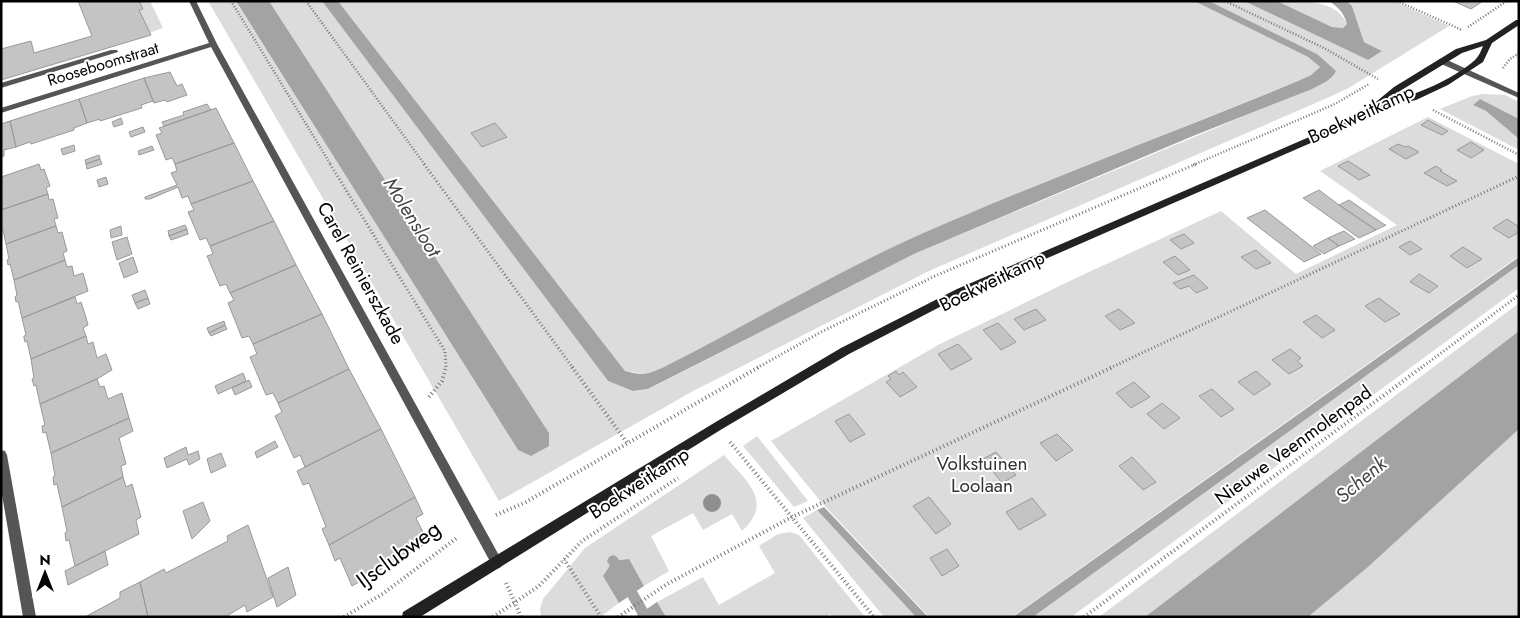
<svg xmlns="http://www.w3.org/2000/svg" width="1520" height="618" font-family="Jost,sans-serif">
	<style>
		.green { fill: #dcdcdc }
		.water { fill: #a3a3a3 }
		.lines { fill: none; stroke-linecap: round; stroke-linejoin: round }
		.stream { fill: #a3a3a3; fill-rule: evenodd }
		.building { fill: #c4c4c4; stroke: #999 }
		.path-far2 { stroke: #777; stroke-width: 2.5; stroke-dasharray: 1 2; stroke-linecap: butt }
		.path-far1 { stroke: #777; stroke-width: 3; stroke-dasharray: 1 2.5; stroke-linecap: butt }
		.path { stroke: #777; stroke-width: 4; stroke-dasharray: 1 3; stroke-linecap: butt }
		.lane { fill: #555; fill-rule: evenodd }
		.street { fill: #555; fill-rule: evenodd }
		.secondary { fill: #222; fill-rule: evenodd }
		.tree { fill: #8f8f8f }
		.labels { text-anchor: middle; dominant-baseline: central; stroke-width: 4; stroke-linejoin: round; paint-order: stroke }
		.far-street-label { font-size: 16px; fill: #000; stroke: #fff }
		.street-label { font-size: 19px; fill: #000; stroke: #fff }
		.park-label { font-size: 19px; fill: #333; stroke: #fff }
		.water-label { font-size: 20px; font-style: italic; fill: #444; stroke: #fff }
		.near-street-label { font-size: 22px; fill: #000; stroke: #fff }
	</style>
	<rect width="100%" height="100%" fill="#fff"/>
	<path class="green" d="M134,1H150L163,28L149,33Z
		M208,1H236L518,450L549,433L269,1H322L608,381L633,391L649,389L914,254L1326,82L1317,54L1209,1H1244L1368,60L1382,51L1364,42L1352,6L1347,1H1394L1449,26L1347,89L1327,98L929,271L695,390L499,501Z
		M338,1H1194L1308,57L1320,67L1311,75L1298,81L990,205L649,375L625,371Z
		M1277,1C1304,1 1337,0 1347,24L1343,28L1332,27Z
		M1483,94L1505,95L1519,102V119L1480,99L1473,105L1486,111L1519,139V150L1440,109L1472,96Z
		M1428,117L1519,164V256L1012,617H929L822,503L771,441L940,344L1076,278L1221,211L1296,274L1397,225L1320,171Z
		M1519,265V288L1071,617H1033Z
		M1519,303V331L1145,617H1099Z
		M1519,429V617H1308L1368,567Z
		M757,436L808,501L794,507L743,446Z
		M724,455C745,480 775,501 742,531L732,514L703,530L693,513L651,536L669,571L644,586L629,560L603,576L619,603L600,617H541L540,609L543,599L585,548Z
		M817,510L916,617H884L803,518Z
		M790,532L799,535L865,617H832L830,614L826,617H666L657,602L703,577L719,605L775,573L759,546L778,534Z"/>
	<path class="water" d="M236,1H269L549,433V446L531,456L518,450Z
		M322,1H338L625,371C643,376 647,375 664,367C749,324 832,274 919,235C1044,180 1172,133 1298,81L1311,75L1320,67L1308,57L1194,1H1209L1317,54L1336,71C1331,81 1321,84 1312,89L1193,136L914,254L648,389L633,391L608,381Z
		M1244,1H1277L1332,27L1343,28L1347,24C1344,13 1339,8 1329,1H1347L1352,6L1364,42L1382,51L1368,60Z
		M1480,99L1519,119V139L1486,111L1473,105Z
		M1519,257V265L1033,617H1013Z
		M1519,331V429L1368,567L1308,617H1145Z
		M824,507L928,617H916L817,510Z
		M629,559L644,586L619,603L603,576L613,561Z
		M657,602L666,617H635Z"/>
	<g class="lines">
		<path class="stream" d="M613,555L617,557L652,617H639L607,561L609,557Z"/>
	</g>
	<path class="building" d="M78,1H139L143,9L139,10L151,35L1,80V49L31,41L34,53L92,36Z
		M1453,1H1483L1471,9Z
		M170,72L177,86L182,84L187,95L167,102L165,100L154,103L144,78Z
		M144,78L153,101L141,105L142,108L100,121V119L87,123L79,99Z
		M79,99L87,123L74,128V130L31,144L30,142L16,147L10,121Z
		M207,104L211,110L164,126L162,122L184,115L183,112Z
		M216,108L234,143L175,164L172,158L166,160L156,135L162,133L159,128Z
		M121,118L123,124L114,127L112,122Z
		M1428,120L1448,131L1442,135L1421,125Z
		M10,121L16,147L4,150V156L1,157V124Z
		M495,123L507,137L482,147L471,133Z
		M143,127L145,132L131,137L129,132Z
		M1471,142L1484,150L1471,158L1457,150Z
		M234,143L253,181L191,204L188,196L182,198L178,187L150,199H145V197L177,185L171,173L177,171L175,164Z
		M1398,144L1405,147L1408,146L1419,152L1406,159L1389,149Z
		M74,145L75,151L63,155L61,149Z
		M152,146L154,150L139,155L138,151Z
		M99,155L100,159L86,164L85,160Z
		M100,159L102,164L87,169L86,164Z
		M1348,161L1370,175L1359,180L1338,166Z
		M39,164L41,170L44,169L50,186L46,188L48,194L1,210V177Z
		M1436,166L1442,170L1440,171L1457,181L1447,186L1424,173Z
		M106,177L108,184L99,187L97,180Z
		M253,181L274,221L210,246L206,238L200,240L188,212L194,210L191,204Z
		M1319,190L1339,205L1376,230L1359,238L1303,198Z
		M48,194L49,200L53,199L58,218L54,219L56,226L6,244L3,230H1V210Z
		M1349,200L1385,225H1386L1376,230L1339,205Z
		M1265,210L1321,254L1304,262L1247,218Z
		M1507,219L1519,227V232L1509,238L1493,228Z
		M274,221L296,265L230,293L226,284L220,286L207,256L213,254L210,246Z
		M185,225L187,229L169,236L168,231Z
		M56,226L58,233L62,232L67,251L63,253L65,260L14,280L10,264L8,265L7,260L9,259L6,244Z
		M121,226L122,235L111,238L110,230Z
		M187,229L188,234L171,240L169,236Z
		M1344,231L1355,239L1339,246L1328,238Z
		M1184,234L1194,243L1181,249L1170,240Z
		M127,237L132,254L117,260L112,242Z
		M1328,238L1339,246L1324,254L1313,246Z
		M1410,241L1422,249L1410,255L1399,247Z
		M1463,247L1482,259L1467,268L1450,256Z
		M1256,250L1271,263L1256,269L1241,257Z
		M1175,256L1190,270L1178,275L1163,262Z
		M133,257L138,272L124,278L119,263Z
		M65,260L67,267L72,266L74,276L83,273L88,291L22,318L18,301L16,302L15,297L17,295L14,280Z
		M296,265L322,314L253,344L249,336L242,338L228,303L234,300L230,293Z
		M1419,274L1438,286L1429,293L1410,282Z
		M1194,275L1208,288L1196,293L1189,286L1180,289L1173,283Z
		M145,290L148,298L135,303L132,295Z
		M75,297L77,304L81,302L85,314L88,325L83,328L86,336L31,359L27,341L25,342L24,338V336L26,335L22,318Z
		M148,298L150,304L138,309L135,303Z
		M1379,298L1400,314L1385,322L1365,306Z
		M1036,309L1046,320L1024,330L1014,319Z
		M1119,309L1135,323L1120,330L1105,316Z
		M322,314L349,369L278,403L273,393L266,395L250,357L257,354L253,344Z
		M1316,315L1335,330L1322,338L1303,322Z
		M224,321L225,325L209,333L207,328Z
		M998,323L1016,342L1001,350L983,330Z
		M225,325L227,329L211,336L209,333Z
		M86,336L88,344L93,342L97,358L106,354L112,370L97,379L40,404L36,385L34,386L32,379L34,378L31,359Z
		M958,344L972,359L951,370L938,354Z
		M1290,349L1301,358L1297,361L1303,366L1289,374L1272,360Z
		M349,369L381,429L305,467L300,455L294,458L275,416L282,412L278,403Z
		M896,371L899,375L903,372L917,387L900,397L886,382L891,379L888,376Z
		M1256,371L1271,384L1254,395L1238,382Z
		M243,373L246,381L218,394L215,386Z
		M97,379L100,387L104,386L108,399L122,393L129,418L51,453L46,432L43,433L42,426L45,425L40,404Z
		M249,380L252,387L235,395L232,388Z
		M1134,382L1150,397L1131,408L1116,393Z
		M1212,389L1234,409L1221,417L1199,396Z
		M1162,403L1180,418L1164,429L1147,414Z
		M849,414L865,434L850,442L835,421Z
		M129,418L133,431L119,438L126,464L121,466L123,477L62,507L57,484L54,485L53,477L55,476L51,453Z
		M381,429L415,497L329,545L322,529L326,527L309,483L303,485L297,471Z
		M1057,434L1073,450L1056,461L1040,443Z
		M275,441L278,447L257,458L255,452Z
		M186,447L188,455L198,451L200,459L189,465L187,459L167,468L164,458Z
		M996,452L1016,475L1002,483L983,459Z
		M221,453L226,466L211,473L207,459Z
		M1132,457L1156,482L1143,490L1119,466Z
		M123,477L126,487L132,484L141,517L136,520L139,534L75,566L69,540L66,541L65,533L67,531L62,507Z
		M415,497L423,514L416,518L428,542L352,586L340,558L335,561L329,545Z
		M929,497L951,524L936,534L913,506Z
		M1032,498L1046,515L1019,530L1006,512Z
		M203,502L210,521L192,539L183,511Z
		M248,525L273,597L247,612L245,605L225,617H148L140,582L164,569L166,573L228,541L227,536Z
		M947,549L959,566L942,576L930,558Z
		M105,551L108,565L68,585L65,571Z
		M288,567L296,595L277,607L268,578Z
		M140,582L148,617H85L120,598V592Z"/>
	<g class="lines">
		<path class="path-far2" d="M231,1L331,165
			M306,1L425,165
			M1225,1L1324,48L1378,79
			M1397,1L1462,30
			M1468,27L1507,1
			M1503,68L1510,59L1519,53
			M1433,110L1519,155
			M1193,165L1335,104L1369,84"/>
		<path class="path-far1" d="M330,164L445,351L446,368
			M424,164L573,368
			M757,368L821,332L935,276L1196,164
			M1110,368L1519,176
			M1421,368L1519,295"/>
		<path class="path" d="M572,367L628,444
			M429,397L442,381L446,367
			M730,442L874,617
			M496,515L526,502L759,367
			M564,559L601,617
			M506,583L521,617
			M344,617L384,593L458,537
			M493,617L539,586L582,541L678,478
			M618,617L667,584L792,517L1113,367
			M1084,617L1422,367"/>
		<path class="lane" d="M111,50H117L118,52L1,88V83Z"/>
		<path class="street" d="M189,1H196L217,44L501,559L503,563L501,567L497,569L493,567L211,47L1,113V108L209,43Z
			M1439,59H1445L1519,93V98L1439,63Z
			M1,450L5,451L7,455L36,617H23L1,489Z"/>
		<path class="secondary" d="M1516,20H1519V25L1492,43L1483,62L1448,85L1416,100L1377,109L1336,132L963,295L849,354L722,429L420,617H402L403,612L714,423L841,348L957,289L1330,128L1371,106L1394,87L1456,49L1486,40ZM1483,46C1481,51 1479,56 1475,60C1452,80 1416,95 1386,102L1400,91L1462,53Z"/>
	</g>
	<circle class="tree" cx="712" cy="503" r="9"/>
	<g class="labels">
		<g class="far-street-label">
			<text transform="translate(103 64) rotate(-17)">Rooseboomstraat</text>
		</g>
		<g class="street-label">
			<text transform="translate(1361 114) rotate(-25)">Boekweitkamp</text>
			<text transform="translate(361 273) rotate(61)">Carel Reinierszkade</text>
			<text transform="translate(992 281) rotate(-26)">Boekweitkamp</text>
			<text transform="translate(1293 445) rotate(-36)">Nieuwe Veenmolenpad</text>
			<text transform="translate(639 483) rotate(-33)">Boekweitkamp</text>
		</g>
		<g class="park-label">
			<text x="982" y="463">Volkstuinen<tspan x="982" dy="22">Loolaan</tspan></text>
		</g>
		<g class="water-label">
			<text transform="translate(412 217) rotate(58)">Molensloot</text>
			<text transform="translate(1361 480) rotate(-40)">Schenk</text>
		</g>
		<g class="near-street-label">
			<text transform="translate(398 554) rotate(-36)">IJsclubweg</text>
		</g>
	</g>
	<rect width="1520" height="618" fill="none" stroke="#000000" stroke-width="5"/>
	<g transform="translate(45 573)" stroke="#ffffff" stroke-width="4" paint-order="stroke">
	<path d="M0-4L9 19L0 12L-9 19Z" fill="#000000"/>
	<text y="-8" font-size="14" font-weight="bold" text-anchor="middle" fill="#000000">N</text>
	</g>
</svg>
